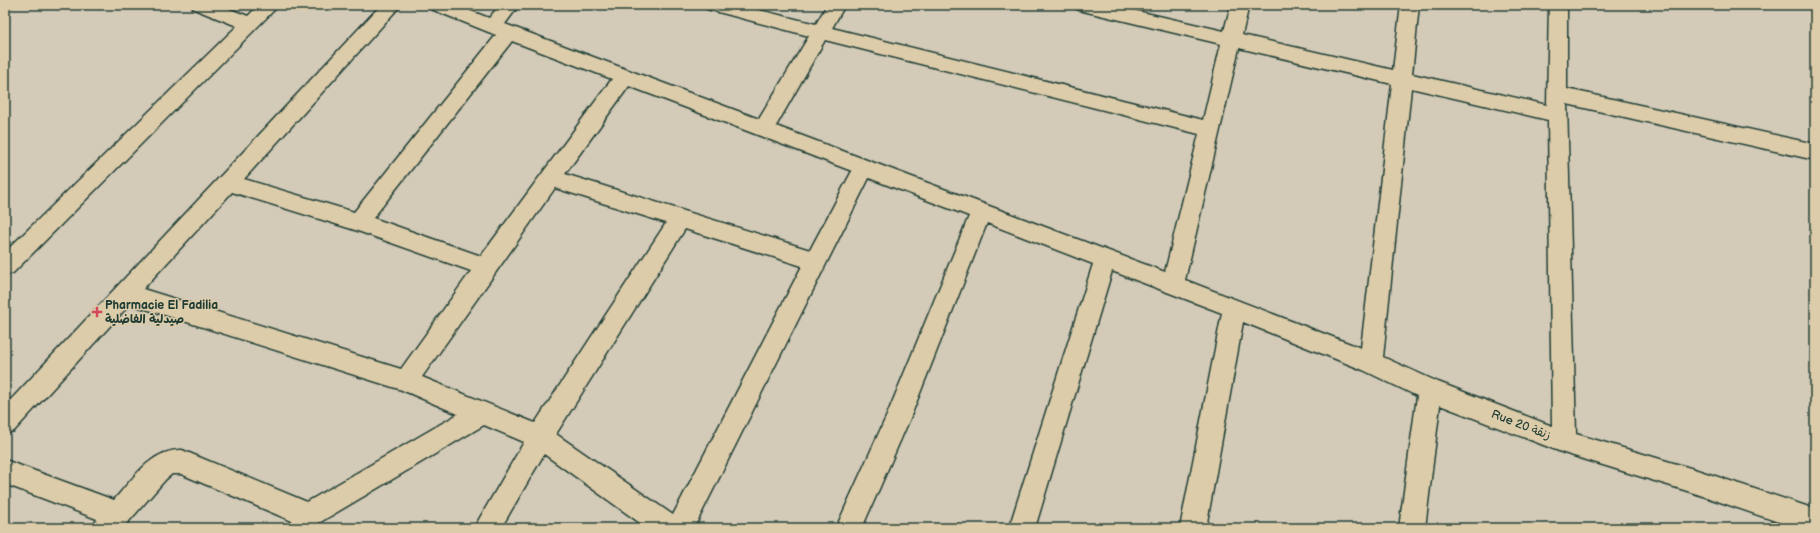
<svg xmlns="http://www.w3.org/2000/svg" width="1820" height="533" font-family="'Balsamiq Sans','Playpen Sans Arabic',sans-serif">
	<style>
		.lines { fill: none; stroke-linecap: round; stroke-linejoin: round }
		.minor-casing { stroke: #1f3d34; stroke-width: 3 }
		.minor { fill: #dca; fill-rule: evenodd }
		.poi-dot { fill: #d1495b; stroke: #dca; stroke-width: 1.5 }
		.labels { text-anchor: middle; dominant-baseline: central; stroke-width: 3; stroke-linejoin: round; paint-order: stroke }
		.poi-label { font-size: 12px; font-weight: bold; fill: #1f3d34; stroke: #dca; text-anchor: start }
		.street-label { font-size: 12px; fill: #1f3d34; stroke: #dca }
	</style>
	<rect width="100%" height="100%" fill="#d3cab8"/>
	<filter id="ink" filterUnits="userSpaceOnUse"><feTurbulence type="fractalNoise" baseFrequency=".025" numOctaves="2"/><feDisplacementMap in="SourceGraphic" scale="8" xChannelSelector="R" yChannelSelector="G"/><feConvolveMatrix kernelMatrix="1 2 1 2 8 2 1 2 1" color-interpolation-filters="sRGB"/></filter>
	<g filter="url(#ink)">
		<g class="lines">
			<defs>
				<path id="minor" d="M191,5H219L248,16L259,5H279L13,273L5,275V252L237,26L194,9Z
					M381,5H401L244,179L354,212L496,35L431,9L428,5H455L489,18L500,5H519L505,24L759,119L809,36L707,9L704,5H739L816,24L827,5H845L832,28L1203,120L1221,44L1083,11L1077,9L1074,5H1111L1224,31L1231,5H1249L1242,35L1393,70L1401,5H1419L1412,74L1547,105L1549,5H1567V89L1815,144V160L1567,104L1576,434L1697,470L1815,509V528H1796L1697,494L1564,453L1440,405L1425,528H1399L1417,396L1363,370L1243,322L1206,528H1180L1222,313L1112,271L1035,528H1009L1093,264L987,223L911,416L862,528H836L887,415L969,216L869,178L694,528H647L544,454L501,528H474L524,442L484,425L317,524L315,528H289L292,521L181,474H172L166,479L123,528H93L97,519L5,484V460L114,500C132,480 151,449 182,450L307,502L458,414L402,390L130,304L14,431L5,434V406ZM825,40L1199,134L1165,272L776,126ZM512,41L612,79L481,256L373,218ZM1239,48L1392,84L1361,348L1185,280ZM629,86L852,171L810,250L565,174ZM1411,88L1548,120L1552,426L1438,382L1383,357ZM555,188L666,223L535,423L422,377ZM232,192L355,230L471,271L401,369L143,289ZM685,229L802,266L673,515L556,434Z"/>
			</defs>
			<use href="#minor" class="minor-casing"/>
			<use href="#minor" class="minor"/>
		</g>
	</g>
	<path class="poi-dot" d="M95 306h4v4h4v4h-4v4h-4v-4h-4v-4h4z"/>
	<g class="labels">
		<g class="poi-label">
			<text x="105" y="305">Pharmacie El Fadilia<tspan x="105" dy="14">صيدلية الفاضلية</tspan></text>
		</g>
		<g class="street-label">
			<text transform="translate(1521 425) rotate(21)">Rue 20 زنقة</text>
		</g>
	</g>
	<rect width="1820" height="533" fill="none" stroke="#dca" stroke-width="20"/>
	<rect x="10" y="10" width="1800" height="513" fill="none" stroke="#1f3d34" stroke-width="1.5" filter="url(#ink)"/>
</svg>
